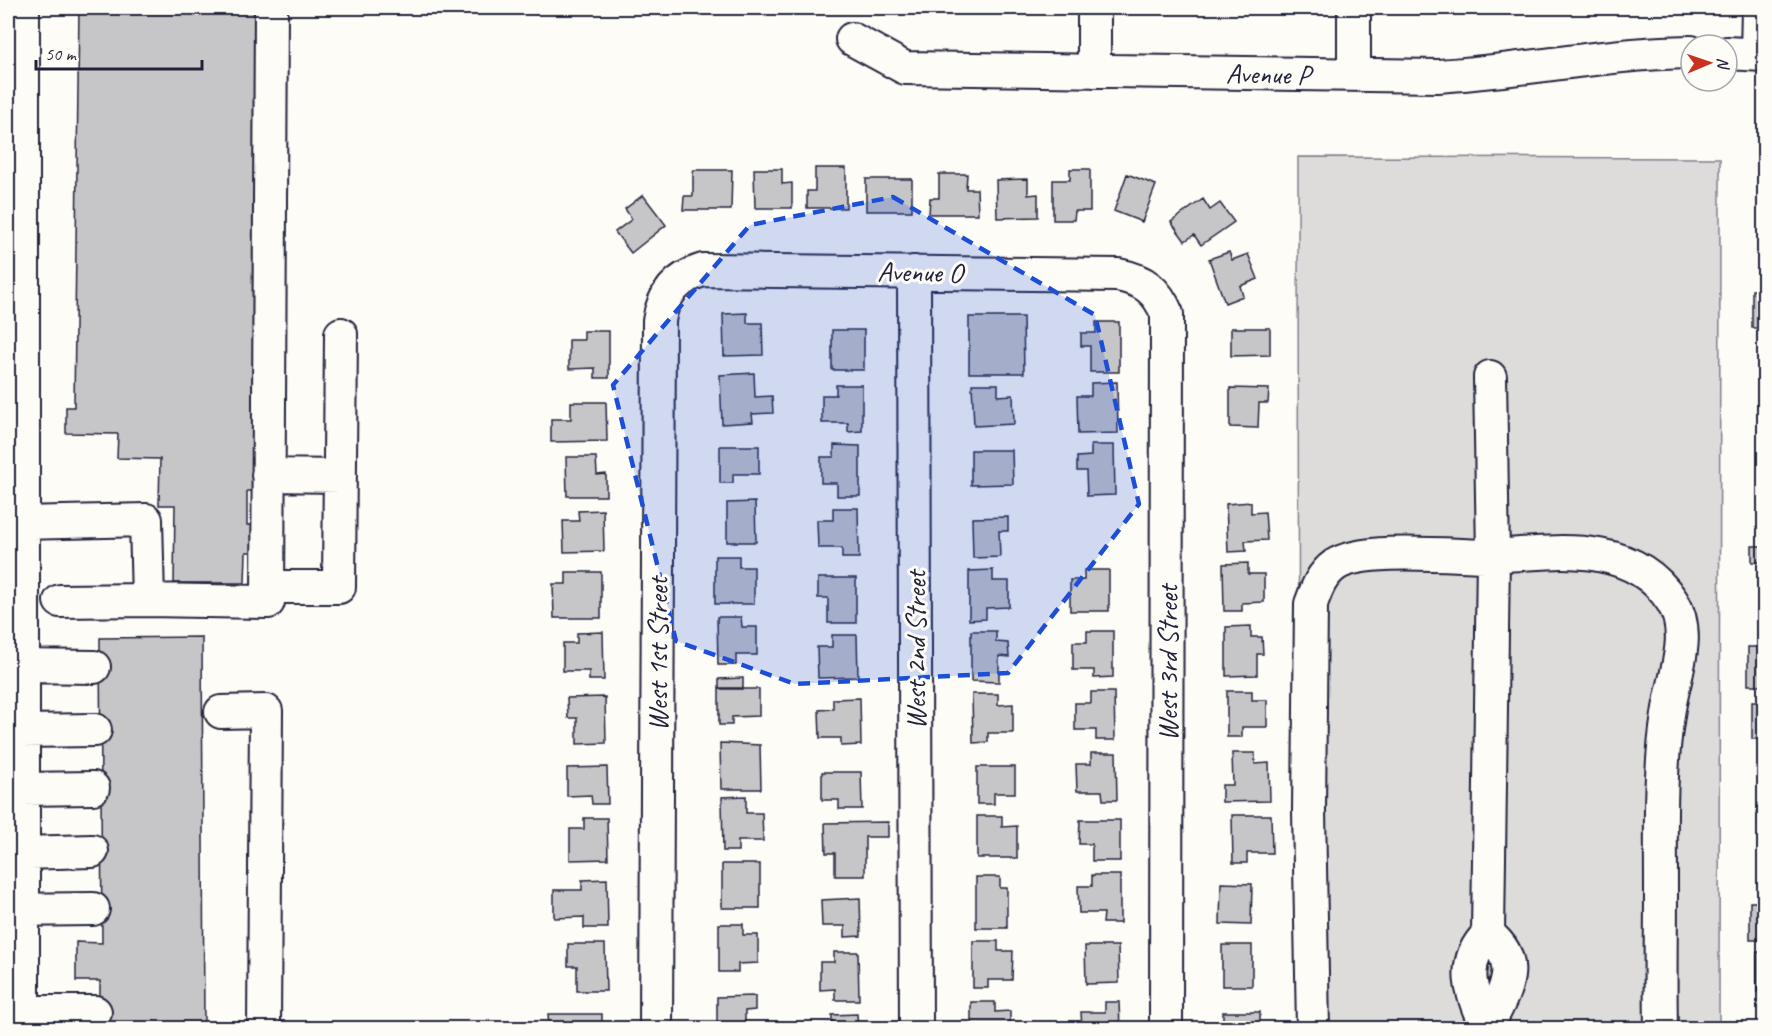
<svg xmlns="http://www.w3.org/2000/svg" width="1772" height="1036" font-family="Caveat,sans-serif">
	<style>
		.green { fill: #dddcdb; stroke: #807f8b; stroke-width: 1.5 }
		.building { fill: #c6c6c8; stroke: #22223b; stroke-width: 1.5 }
		.lines { fill: none; stroke-linecap: round; stroke-linejoin: round }
		.minor-casing { stroke: #22223b; stroke-width: 36 }
		.minor { stroke: #fdfcf7; stroke-width: 32 }
		.marked { fill: #1d4ed8; fill-opacity: 0.2; stroke: #1d4ed8; stroke-width: 4.5; stroke-dasharray: 12 8; stroke-linejoin: round }
		.labels { text-anchor: middle; dominant-baseline: central; stroke-width: 6; stroke-linejoin: round; paint-order: stroke }
		.street-label { font-size: 28px; fill: #22223b; stroke: #fdfcf7 }
	</style>
	<rect width="100%" height="100%" fill="#fdfcf7"/>
	<filter id="ink" filterUnits="userSpaceOnUse"><feTurbulence type="fractalNoise" baseFrequency=".0167" numOctaves="2"/><feDisplacementMap in="SourceGraphic" scale="12" xChannelSelector="R" yChannelSelector="G"/><feConvolveMatrix kernelMatrix="1 2 1 2 8 2 1 2 1" color-interpolation-filters="sRGB"/></filter>
	<g filter="url(#ink)">
		<path class="green" d="M1298,157L1720,158L1719,1028H1299Z"/>
		<path class="building" d="M79,8H263L257,491H247V525H259V552H246L245,583H174L175,505H159L160,459L117,458L118,434L66,433V407H74Z
			M815,168H846V208H807V191H815Z
			M754,169H782V184L792,183V208H755Z
			M1070,169H1090V211H1075L1074,220H1053V180H1070Z
			M693,170H732L731,210H683L684,196H693Z
			M939,174H967L966,189H977L978,214H929L930,198H939Z
			M1127,174L1156,185L1142,222L1114,211Z
			M866,179H912V211H866Z
			M1028,179V195L1038,194V217L997,218L996,180Z
			M643,195L666,225L631,253L615,232L632,219L625,209Z
			M1203,199L1210,210L1220,203L1234,222L1201,245L1194,235L1185,241L1171,222Z
			M1229,252L1232,260L1248,254L1258,279L1240,286L1243,296L1225,303L1209,259Z
			M1752,290H1764V328H1752Z
			M747,313V323H762L763,355L724,356L723,314Z
			M969,317H1023L1024,373H969Z
			M1096,322H1119V372H1090V346H1081V333H1096Z
			M1231,328H1270V355L1231,356Z
			M832,330H864V370H832Z
			M584,331H609V378H595V368L569,369V340H584Z
			M754,373L755,397L772,396L773,413L752,414L753,422L722,424L720,375Z
			M1117,382L1118,433L1078,434L1077,396H1091V383Z
			M972,384H998V396L1013,395L1014,424L974,426Z
			M836,385H862V431L848,432V423H822V395H836Z
			M1230,388L1269,389L1268,403H1259L1258,428L1230,427Z
			M571,402H606L607,441L551,442V419H571Z
			M834,445L860,446V496H837V483H821V457H834Z
			M1091,445H1114L1115,495L1087,496L1086,471H1077V457L1091,456Z
			M720,446H759V474H733V483H720Z
			M971,450H1012L1013,484L971,485Z
			M566,457H596L597,475L606,474V496H567Z
			M755,502L756,542H727V503Z
			M1251,502V513L1265,512L1267,540L1245,541L1246,551L1228,552L1226,504Z
			M833,508H858L859,558H842V548H818L817,520H833Z
			M603,510L604,551L564,552L563,521H579L578,511Z
			M1008,517V531H999L1000,557L973,558L972,518Z
			M1752,546H1764V581H1760V562H1752Z
			M715,556H739V567H754V604H715Z
			M1248,563V574H1264V602L1242,603V611H1224L1223,564Z
			M993,570V581H1009V607L986,608V619L969,620V571Z
			M1084,570H1109V611H1070V580H1084Z
			M566,572H601V618H554L553,584H566Z
			M818,578H856V623H828V598H818Z
			M717,617H741L742,627H757V655H736V665H718Z
			M1251,626V637H1262L1263,654H1257V675L1226,676V627Z
			M971,631H996V642L1008,643L1009,657L999,656V682L971,681Z
			M1087,631H1113V677L1094,678V670H1073V642H1087Z
			M603,632L604,680H589V671H563V643H577V633Z
			M832,635H857L858,677L818,678L817,647H832Z
			M202,637L204,1028H100V981H76V942L102,943L100,638Z
			M1748,647H1764V685H1748Z
			M743,678V688H719V679Z
			M719,689H759V716L732,717V725H719Z
			M1227,691H1252V700H1267V727H1242V737H1227Z
			M1091,692H1114L1115,740H1096V730H1075V703H1091Z
			M972,694H998V705L1013,704V733H988V742L973,743Z
			M605,697L606,743L577,744V718H568L567,698Z
			M860,698L861,745L841,746V738H820L819,710L833,709V699Z
			M1752,702H1764V739H1752Z
			M720,743L760,745L761,789H721Z
			M1091,753H1116L1117,800H1103L1102,791H1077L1076,764H1091Z
			M1232,753H1255V764L1269,763L1270,801L1222,802V785H1233Z
			M607,767L608,804H592L591,795L567,796V768Z
			M977,767H1015V793H994V804H977Z
			M822,772H861L862,809H839V800H822Z
			M746,796V813H762L763,841H738V851H723L722,797Z
			M1760,797H1764V824H1759Z
			M1232,815H1271L1272,853H1247V863H1233Z
			M977,816H1002V827L1017,826V858H977Z
			M584,818H607L608,859L570,860V829H584Z
			M1080,820H1120V861H1092V844H1079Z
			M888,822V837H865V876H835V853H826L825,823Z
			M722,864H760V908H722Z
			M1092,875H1120V923H1103L1104,913H1079L1078,886H1092Z
			M976,877H1000V888H1007V928H976Z
			M607,879L608,928H584V917L554,918V890H582V880Z
			M1221,883L1252,884L1251,925L1220,924Z
			M860,898L861,936L845,937V926H822L821,900Z
			M1750,902H1764V940H1750Z
			M719,924H743V935H758V963L738,964V972H719Z
			M973,941H998V951H1013L1012,980H988V988H973Z
			M568,944H605L606,991H577V966H568Z
			M1222,945H1252V986H1222Z
			M1085,946H1118L1119,983L1086,984Z
			M834,952H858L859,1000H835V989L820,990V962H834Z
			M1757,952H1764V992H1757Z
			M755,996V1010L745,1011V1028H717V997Z
			M971,1002H995V1012L1010,1011V1028H971Z
			M1105,1002H1119L1120,1028H1082L1081,1012H1105Z
			M1223,1012H1260V1028H1223Z
			M548,1014H602V1028H549Z
			M857,1014L858,1028H817V1025L832,1024V1015Z"/>
		<g class="lines">
			<defs>
				<path id="minor" d="M1094,8V71
					M1354,8V75
					M852,39L905,68L1438,76C1523,71 1606,53 1691,52
					M1727,53L1764,55
					M1757,54L1758,8
					M914,272L916,1028
					M1490,377L1493,556C1555,552 1632,539 1672,601C1694,635 1673,677 1668,715C1659,772 1661,830 1661,887C1661,934 1660,981 1661,1028
					M268,475L340,476
					M22,523L146,520L148,600L60,601
					M268,587H339L341,334
					M148,600L268,602L271,8
					M22,666L94,667
					M221,712L266,711L264,1028
					M22,731L95,730
					M23,789L93,788
					M23,853L92,851
					M8,910L93,909
					M23,1012H95
					M23,1028V8
					M656,1028L659,321C663,293 677,278 703,270L1118,275C1144,280 1157,290 1167,314L1166,1028
					M1313,1028L1309,811L1311,604C1316,590 1321,575 1335,565C1363,546 1456,556 1493,556L1488,934C1526,964 1502,994 1487,1028
					M1487,1028C1471,995 1459,963 1488,934"/>
			</defs>
			<use href="#minor" class="minor-casing"/>
			<use href="#minor" class="minor"/>
		</g>
	</g>
	<path class="marked" d="M893,197L1095,315L1139,504L1008,673L795,684L676,641L613,385L750,225Z"/>
	<g class="labels">
		<g class="street-label">
			<text transform="translate(1268 74) rotate(1)">Avenue P</text>
			<text transform="translate(920 272) rotate(1)">Avenue O</text>
			<text transform="translate(915 650) rotate(-90)">West 2nd Street</text>
			<text transform="translate(657 654) rotate(-90)">West 1st Street</text>
			<text transform="translate(1167 663) rotate(-90)">West 3rd Street</text>
		</g>
	</g>
	<rect width="1772" height="1036" fill="none" stroke="#fdfcf7" stroke-width="30"/>
	<rect x="15" y="15" width="1742" height="1006" fill="none" stroke="#22223b" stroke-width="2" filter="url(#ink)"/>
	<g transform="translate(1709 63) rotate(88)"><circle r="28" fill="#fdfcf7" stroke="#a5a5ac" stroke-width="1.5"/>
	<path d="M0-4.5L10 22L0 15L-10 22Z" fill="#c8321e"/>
	<text y="-9" font-size="16" font-weight="bold" text-anchor="middle" fill="#22223b">N</text>
	</g>
	<path d="M36 60v9h166v-9" fill="none" stroke="#22223b" stroke-width="3"/>
	<text x="45" y="60" font-size="18" fill="#22223b" stroke="#fdfcf7" stroke-width="4.5" paint-order="stroke">50 m</text>
</svg>
